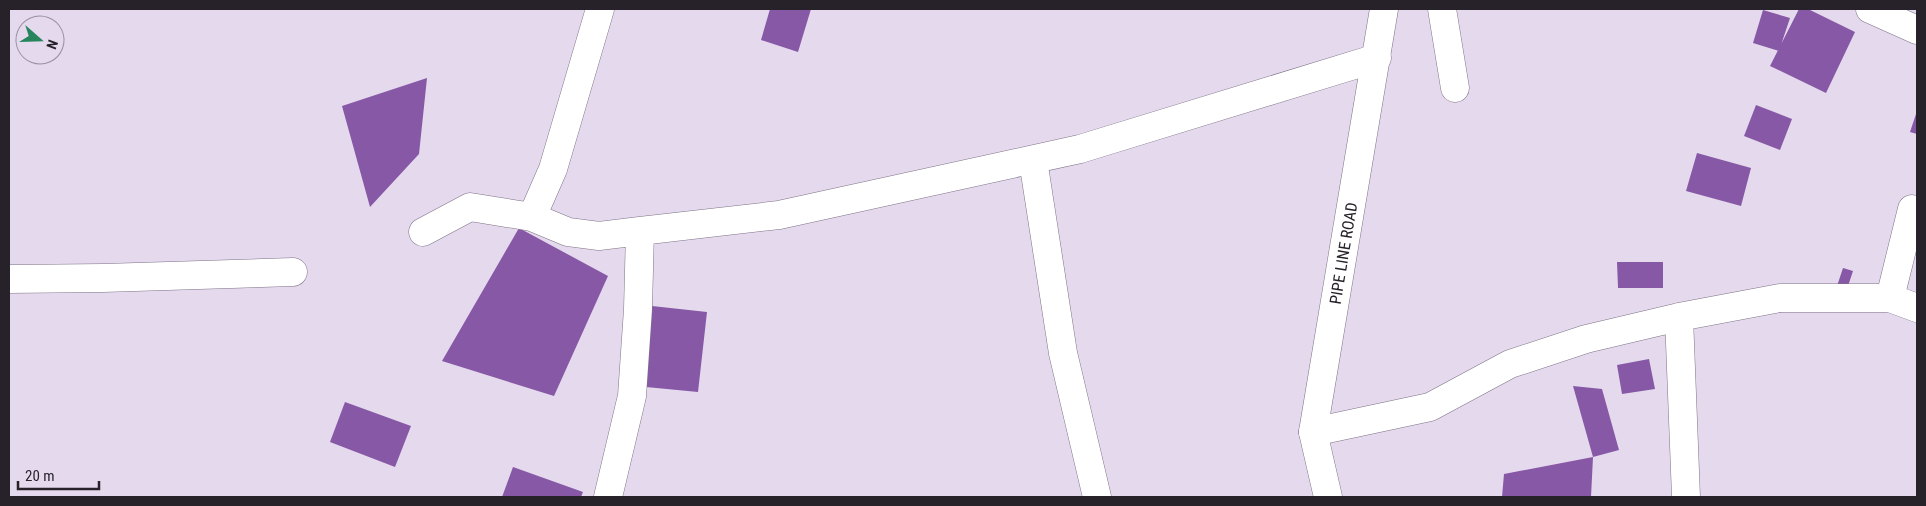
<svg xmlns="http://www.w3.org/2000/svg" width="1926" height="506" font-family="'Roboto Condensed',sans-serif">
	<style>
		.building { fill: #8758a5 }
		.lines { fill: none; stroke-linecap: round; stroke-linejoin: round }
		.minor-casing { stroke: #7e7386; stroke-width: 29 }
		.tertiary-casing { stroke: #7e7386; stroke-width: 29 }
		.minor { stroke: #fff; stroke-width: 28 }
		.tertiary { stroke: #fff; stroke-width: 28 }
		.labels { text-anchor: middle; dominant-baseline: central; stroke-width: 5; stroke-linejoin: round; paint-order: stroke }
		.street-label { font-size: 16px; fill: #27222a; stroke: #e5d9ee }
	</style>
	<rect width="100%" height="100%" fill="#e5d9ee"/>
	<path class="building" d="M770,9H811L798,52L761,40Z
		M1799,9H1808L1855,32L1826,93L1770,66Z
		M1763,10L1790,18L1779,51L1753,43Z
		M427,78L419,154L370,207L342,106Z
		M1756,105L1792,119L1780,150L1744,136Z
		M1917,111V134L1910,132Z
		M1697,153L1751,168L1741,206L1686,191Z
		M519,228L608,276L554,396L442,361Z
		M1617,262H1663V288H1618Z
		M1843,268L1853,271L1847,289L1837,286Z
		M652,306L707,312L698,392L646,387Z
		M1649,359L1655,389L1622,394L1617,365Z
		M1573,386L1602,389L1619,450L1593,457Z
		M345,402L411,426L395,467L330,442Z
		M1593,457L1591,497H1502L1504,474Z
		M513,467L583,492L581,497H502Z"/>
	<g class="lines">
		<defs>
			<path id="minor" d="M600,9L553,169L532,217L568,232L599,236L640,231
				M1442,9L1455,88
				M1033,160L1063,353L1097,497
				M423,232L470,207L532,217
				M9,279L103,278L293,272
				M1890,298L1912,209
				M1679,317L1686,497
				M1313,432L1430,407L1510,364L1586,339L1679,317L1780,298H1890L1917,308
				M608,497L632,396L638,309L640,231L779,215L1080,149L1377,58"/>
			<g id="tertiary">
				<path d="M1870,9L1917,30"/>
				<path id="s1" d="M1328,497L1313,432L1384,9"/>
			</g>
		</defs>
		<use href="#minor" class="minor-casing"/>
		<use href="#tertiary" class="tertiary-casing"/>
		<use href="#minor" class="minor"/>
		<use href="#tertiary" class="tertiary"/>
	</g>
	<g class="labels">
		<g class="street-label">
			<text stroke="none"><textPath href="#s1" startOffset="248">PIPE LINE ROAD</textPath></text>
		</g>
	</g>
	<rect width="1926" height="506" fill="none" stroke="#27222a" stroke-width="20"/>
	<g transform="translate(40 40) rotate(110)"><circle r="24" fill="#e5d9ee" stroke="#9990a0"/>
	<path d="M0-4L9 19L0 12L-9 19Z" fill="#26855d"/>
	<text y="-8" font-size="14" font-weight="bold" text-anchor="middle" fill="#27222a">N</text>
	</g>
	<path d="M18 481v8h81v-8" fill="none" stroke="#27222a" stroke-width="2.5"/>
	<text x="25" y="481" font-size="15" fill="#27222a" stroke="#e5d9ee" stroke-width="4" paint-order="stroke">20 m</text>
</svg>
